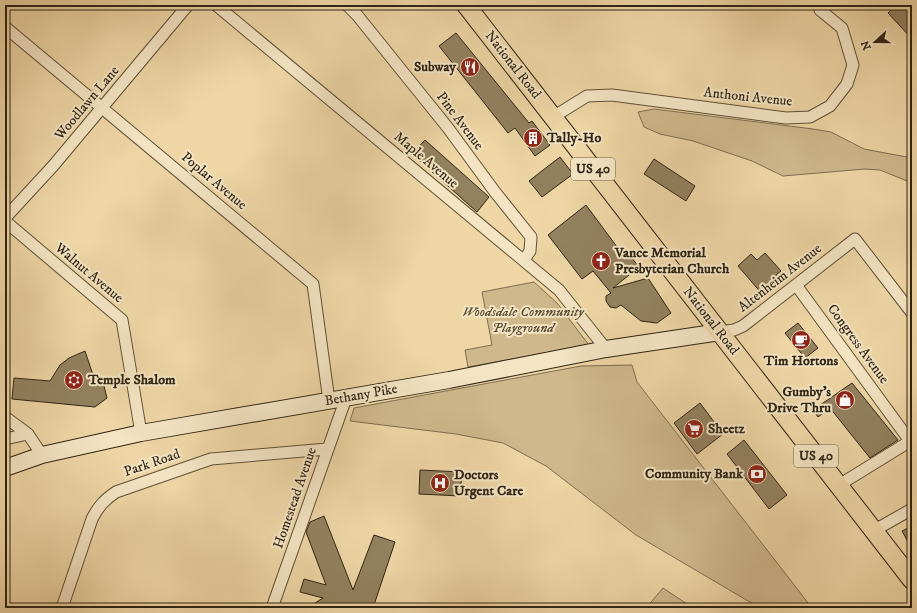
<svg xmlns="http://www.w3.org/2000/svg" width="917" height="613" font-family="'IM FELL DW Pica',serif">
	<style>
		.green { fill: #ceb88c; stroke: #7f6e50 }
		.building { fill: #93815f; stroke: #302414 }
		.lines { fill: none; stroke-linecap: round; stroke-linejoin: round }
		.minor-casing { stroke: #605038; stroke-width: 13 }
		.secondary-casing { stroke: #302414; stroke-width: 18 }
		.primary-casing { stroke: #302414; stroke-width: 20 }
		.minor { stroke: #f4e4c4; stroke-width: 11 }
		.secondary { stroke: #f4e4c4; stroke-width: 16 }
		.primary { stroke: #eed6a5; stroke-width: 18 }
		.labels { text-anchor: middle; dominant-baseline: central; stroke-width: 4; stroke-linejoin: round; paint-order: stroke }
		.shield { fill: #f4e4c4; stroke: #6b5e49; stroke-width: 1 }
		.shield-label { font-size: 13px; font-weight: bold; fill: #302414 }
		.street-label { font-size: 14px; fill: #302414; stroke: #f4e4c4 }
		.poi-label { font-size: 14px; font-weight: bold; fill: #302414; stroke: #f4e4c4; text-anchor: start }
		.park-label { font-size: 14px; font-style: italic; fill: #584932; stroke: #f4e4c4 }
	</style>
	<rect width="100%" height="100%" fill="#eed6a5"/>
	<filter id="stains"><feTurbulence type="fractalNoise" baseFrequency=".005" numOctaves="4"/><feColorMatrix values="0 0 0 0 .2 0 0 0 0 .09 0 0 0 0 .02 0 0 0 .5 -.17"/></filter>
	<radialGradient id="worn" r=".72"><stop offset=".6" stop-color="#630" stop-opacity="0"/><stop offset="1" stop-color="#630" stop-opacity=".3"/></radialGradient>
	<path class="green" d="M654,109L813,129L831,132L864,149L912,158V183L880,170L865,169L783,176L752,161L693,141L660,134L644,127L638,112Z
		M534,282L557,303L589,345L468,367L465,350L492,345L482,292Z
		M632,365L637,382L812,608H760L636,535L546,466L503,443L456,434L350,421L354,408L581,366Z
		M663,588L687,604L684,608H646Z"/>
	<path class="building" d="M896,5H912V39L888,13Z
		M456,33L529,123L532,121L550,145L535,156L515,128L508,133L439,46Z
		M425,140L489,197L477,212L412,154Z
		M560,157L573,174L542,197L529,181Z
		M654,159L695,186L686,201L644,174Z
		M586,205L623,255L627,252L639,267L613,288L648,278L671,313L657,323L641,321L621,305L616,308L610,307L606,301V296L611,293L593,271L582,279L548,235Z
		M765,253L781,271L776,275L780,280L763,295L738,266L751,254L757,260Z
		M798,323L818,348L805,358L785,333Z
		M85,351L94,378L104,386L107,398L95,407L12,399L14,378L50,381L60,365L69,358Z
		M852,383L898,440L870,458L830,408L818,417L813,410Z
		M700,403L723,434L697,454L674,423Z
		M744,440L787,495L769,509L727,454Z
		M420,470L462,472L460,496L419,494Z
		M324,516L353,590L374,535L395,542L373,608H307L323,598L300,592L304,579L326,585L306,532L310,522Z
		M912,526V549L902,531Z"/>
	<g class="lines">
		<defs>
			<path id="minor" d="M216,5L559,290L606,349
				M347,5L357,15L448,128L495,192L531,237L530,251L524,260
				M5,27L313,284L329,401
				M553,117L587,96L612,95L786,118L810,117L830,106L847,84L853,65L842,28L820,10
				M5,218L53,166L188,5
				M5,221L122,320L141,433
				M796,285L910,441
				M720,332L734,330L743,326L855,239L912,313
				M5,417L28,434L42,455
				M5,439L28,434
				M839,485L912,440
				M875,530L912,509
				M62,608L92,519C98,507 104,500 116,492L211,459L327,449
				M272,608L346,398"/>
			<path id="secondary" d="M5,468L42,455L141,433L449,380L606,349L720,332"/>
			<path id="primary" d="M466,5L912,580"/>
		</defs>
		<use href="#minor" class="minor-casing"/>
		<use href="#secondary" class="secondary-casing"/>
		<use href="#primary" class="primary-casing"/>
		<use href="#minor" class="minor"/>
		<use href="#secondary" class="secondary"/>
		<use href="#primary" class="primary"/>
	</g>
	<defs>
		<symbol id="restaurant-disc" viewBox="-11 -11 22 22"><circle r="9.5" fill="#8f2418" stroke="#f4e4c4"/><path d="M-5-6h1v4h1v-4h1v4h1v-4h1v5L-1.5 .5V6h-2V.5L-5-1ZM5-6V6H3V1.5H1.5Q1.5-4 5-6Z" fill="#fff"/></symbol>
		<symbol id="building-disc" viewBox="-11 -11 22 22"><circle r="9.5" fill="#8f2418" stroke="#f4e4c4"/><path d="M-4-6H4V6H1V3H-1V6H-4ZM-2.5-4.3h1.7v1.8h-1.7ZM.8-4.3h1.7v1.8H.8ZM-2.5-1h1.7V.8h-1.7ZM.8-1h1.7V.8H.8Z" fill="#fff"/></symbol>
		<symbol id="church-disc" viewBox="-11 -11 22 22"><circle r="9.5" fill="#8f2418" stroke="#f4e4c4"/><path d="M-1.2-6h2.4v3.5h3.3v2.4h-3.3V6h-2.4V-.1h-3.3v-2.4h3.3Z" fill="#fff"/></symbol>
		<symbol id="cafe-disc" viewBox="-11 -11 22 22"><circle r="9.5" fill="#8f2418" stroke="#f4e4c4"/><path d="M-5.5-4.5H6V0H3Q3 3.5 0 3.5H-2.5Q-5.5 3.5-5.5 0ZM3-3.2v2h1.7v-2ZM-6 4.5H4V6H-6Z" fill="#fff"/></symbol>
		<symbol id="synagogue-disc" viewBox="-11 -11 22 22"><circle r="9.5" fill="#8f2418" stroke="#f4e4c4"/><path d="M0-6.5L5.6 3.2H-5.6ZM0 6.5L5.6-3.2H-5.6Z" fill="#fff"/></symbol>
		<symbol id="shop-disc" viewBox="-11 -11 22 22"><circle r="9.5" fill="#8f2418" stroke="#f4e4c4"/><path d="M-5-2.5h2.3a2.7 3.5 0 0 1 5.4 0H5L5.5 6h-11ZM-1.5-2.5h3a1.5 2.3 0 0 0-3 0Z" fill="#fff"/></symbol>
		<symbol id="supermarket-disc" viewBox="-11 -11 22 22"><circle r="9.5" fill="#8f2418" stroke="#f4e4c4"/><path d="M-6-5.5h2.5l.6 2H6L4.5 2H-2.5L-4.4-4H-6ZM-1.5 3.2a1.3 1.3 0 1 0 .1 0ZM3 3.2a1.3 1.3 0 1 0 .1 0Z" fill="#fff"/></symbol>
		<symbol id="bank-disc" viewBox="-11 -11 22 22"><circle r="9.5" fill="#8f2418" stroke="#f4e4c4"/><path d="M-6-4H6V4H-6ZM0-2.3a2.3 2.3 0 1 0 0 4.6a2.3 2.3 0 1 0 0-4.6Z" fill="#fff"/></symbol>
		<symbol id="hospital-disc" viewBox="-11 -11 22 22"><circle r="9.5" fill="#8f2418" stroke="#f4e4c4"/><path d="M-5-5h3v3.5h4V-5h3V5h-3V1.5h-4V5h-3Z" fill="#fff"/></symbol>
	</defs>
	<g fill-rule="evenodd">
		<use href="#restaurant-disc" x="459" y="56" width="22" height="22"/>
		<use href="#building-disc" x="522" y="127" width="22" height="22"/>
		<use href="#church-disc" x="590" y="250" width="22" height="22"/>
		<use href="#cafe-disc" x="790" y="329" width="22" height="22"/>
		<use href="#synagogue-disc" x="63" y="369" width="22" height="22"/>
		<use href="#shop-disc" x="834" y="389" width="22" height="22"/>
		<use href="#supermarket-disc" x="683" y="418" width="22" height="22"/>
		<use href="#bank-disc" x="746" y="463" width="22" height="22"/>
		<use href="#hospital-disc" x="429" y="472" width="22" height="22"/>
	</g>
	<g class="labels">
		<g class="shield">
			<rect x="571" y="158" width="44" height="22" rx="3"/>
			<rect x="794" y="445" width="44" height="22" rx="3"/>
		</g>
		<g class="shield-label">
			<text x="593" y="169">US 40</text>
			<text x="816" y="456">US 40</text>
		</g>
		<g class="street-label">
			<text transform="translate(513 65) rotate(52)">National Road</text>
			<text transform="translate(748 97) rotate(6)">Anthoni Avenue</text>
			<text transform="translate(87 103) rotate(-50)">Woodlawn Lane</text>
			<text transform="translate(460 121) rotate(53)">Pine Avenue</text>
			<text transform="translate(426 160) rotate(40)">Maple Avenue</text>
			<text transform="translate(214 181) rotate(40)">Poplar Avenue</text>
			<text transform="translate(89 273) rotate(40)">Walnut Avenue</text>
			<text transform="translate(780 278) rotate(-38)">Altenheim Avenue</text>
			<text transform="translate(711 321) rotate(52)">National Road</text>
			<text transform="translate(858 344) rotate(54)">Congress Avenue</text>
			<text transform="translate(361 395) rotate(-10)">Bethany Pike</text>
			<text transform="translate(152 463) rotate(-19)">Park Road</text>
			<text transform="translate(295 498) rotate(-71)">Homestead Avenue</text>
		</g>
		<g class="poi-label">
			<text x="456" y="67" text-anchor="end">Subway</text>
			<text x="547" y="138">Tally-Ho</text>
			<text x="615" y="253">Vance Memorial<tspan x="615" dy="16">Presbyterian Church</tspan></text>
			<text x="801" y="361" text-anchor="middle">Tim Hortons</text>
			<text x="88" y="380">Temple Shalom</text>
			<text x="831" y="392" text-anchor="end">Gumby's<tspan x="831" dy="16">Drive Thru</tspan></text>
			<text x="708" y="429">Sheetz</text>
			<text x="743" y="474" text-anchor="end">Community Bank</text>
			<text x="454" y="475">Doctors<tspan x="454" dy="16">Urgent Care</tspan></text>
		</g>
		<g class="park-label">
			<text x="523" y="312">Woodsdale Community<tspan x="523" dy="16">Playground</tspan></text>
		</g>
	</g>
	<rect width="917" height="613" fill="none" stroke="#eed6a5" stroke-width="20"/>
	<rect x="6" y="6" width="905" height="601" fill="none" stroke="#302414" stroke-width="2"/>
	<rect x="10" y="10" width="897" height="593" fill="none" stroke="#302414"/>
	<g transform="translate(875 42) rotate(249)" stroke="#f4e4c4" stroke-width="3" paint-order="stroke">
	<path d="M0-3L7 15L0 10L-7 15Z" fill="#302414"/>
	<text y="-6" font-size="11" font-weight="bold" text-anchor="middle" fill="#302414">N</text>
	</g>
	<rect width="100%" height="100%" filter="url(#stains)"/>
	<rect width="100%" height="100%" fill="url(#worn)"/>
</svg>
